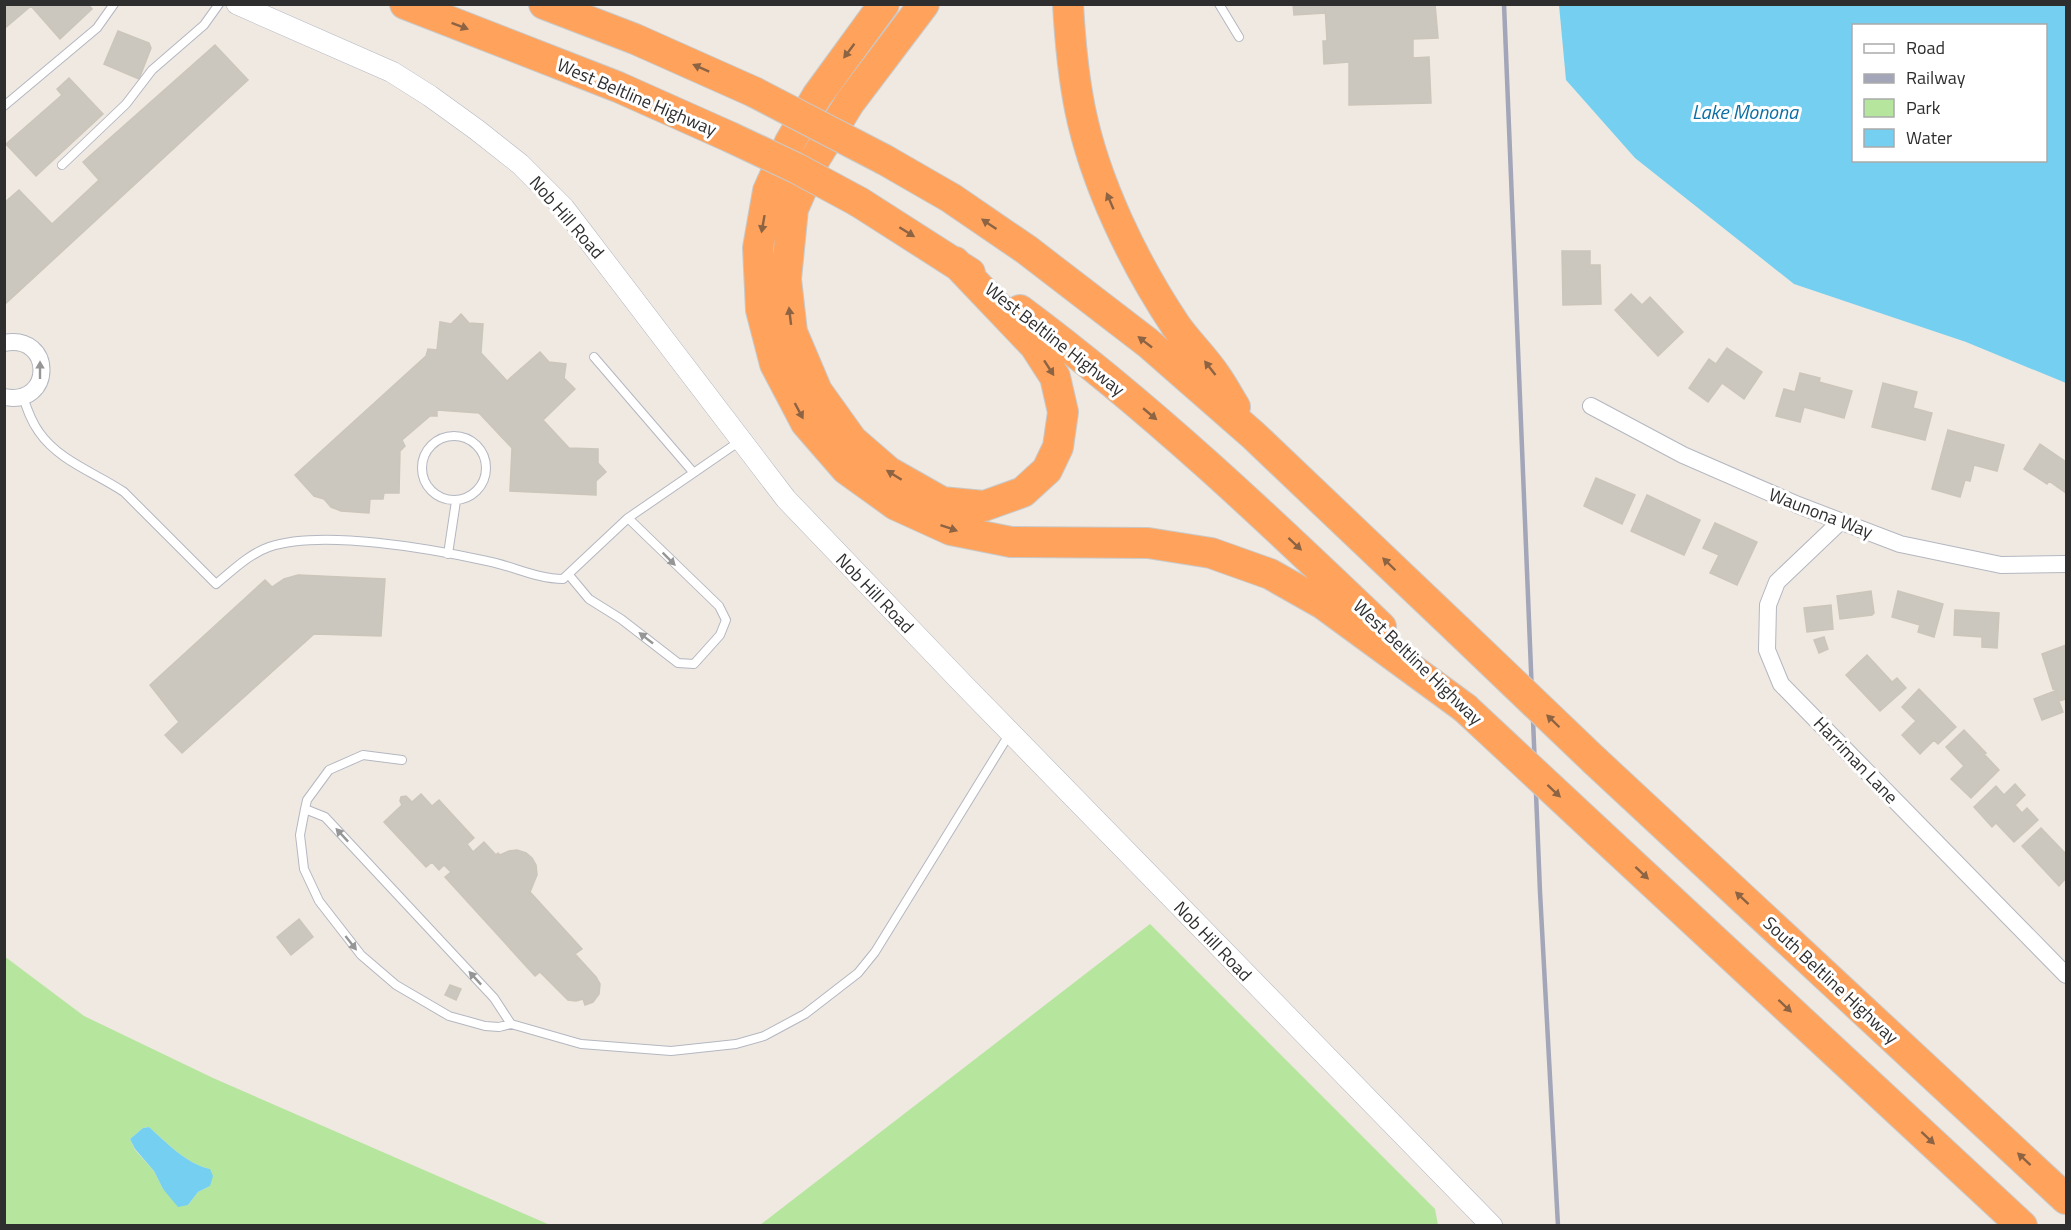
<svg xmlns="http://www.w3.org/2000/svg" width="2071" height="1230" font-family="'Titillium Web',sans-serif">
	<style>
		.green { fill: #b6e59e; fill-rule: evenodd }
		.water { fill: #75cff0; fill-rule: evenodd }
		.building { fill: #cbc7bf; stroke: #cbc5ba; stroke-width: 1.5 }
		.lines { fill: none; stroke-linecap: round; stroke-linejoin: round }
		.service-casing { stroke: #b4b7c1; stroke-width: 10 }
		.minor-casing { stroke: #b4b7c1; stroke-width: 18 }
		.tertiary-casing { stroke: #b4b7c1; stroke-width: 22 }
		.motorway-casing { stroke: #c9c9c9; stroke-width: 32 }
		.service { stroke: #fff; stroke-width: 8 }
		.minor { stroke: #fff; stroke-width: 16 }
		.tertiary { stroke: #fff; stroke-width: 21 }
		.motorway { stroke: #ffa35c; stroke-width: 30 }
		.rail { stroke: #a3a6b8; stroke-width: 4.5 }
		.motorway-bridge-casing { stroke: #c9c9c9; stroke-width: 32; stroke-linecap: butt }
		.motorway-bridge { stroke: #ffa35c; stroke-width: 30 }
		.oneway { fill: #8c6343 }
		.oneway2 { fill: #969696 }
		.labels { text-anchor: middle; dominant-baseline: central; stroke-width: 6; stroke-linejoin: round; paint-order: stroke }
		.street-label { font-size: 18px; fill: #2e2e2e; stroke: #fff }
		.water-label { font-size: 20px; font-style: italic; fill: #0d6fa3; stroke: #fff }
	</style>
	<rect width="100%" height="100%" fill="#efe9e1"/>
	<path class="green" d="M1150,924L1435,1209L1438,1225H760Z
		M4,956L84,1016L213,1078L550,1225H5ZM149,1127C167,1143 185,1163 210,1169V1186L198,1192L188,1205L163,1189L154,1171L135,1150L130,1139L143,1128Z"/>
	<path class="water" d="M1559,5H2066V383L1966,342L1794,284L1635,158L1566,80ZM1854,26H2046V160H1854Z
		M149,1127C167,1143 185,1163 210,1169L213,1176L210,1186L198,1192L188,1205L178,1207L163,1189L154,1171L135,1149L130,1139L143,1128Z"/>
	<path class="building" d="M4,4H88L92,9L60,39L31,6L4,29Z
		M1293,4H1325V13L1294,15Z
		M1325,4H1435L1438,38L1413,39V58L1429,57L1431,103L1349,105V62L1324,64L1323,41H1327Z
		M118,31L149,43L151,48L139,79L104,64Z
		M215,45L248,80L4,305V203L19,190L52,224L99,180L83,162Z
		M69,78L103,114L36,176L6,144L62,95L57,89Z
		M1562,251H1590V265H1600L1601,304L1563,305Z
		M1631,294L1642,305L1650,297L1683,332L1658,356L1615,310Z
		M461,314L469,323L483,324L481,353L507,381L540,352L549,362L566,364L564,378L575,389L543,420L569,448L598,449V463L606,472L596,481V495L510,491L512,448L479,413L437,410V416H430L402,440L405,446L400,451L399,493H384L383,499H370L369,513L341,511L331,507L324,499L314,496L295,475L426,356L428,349L437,350L440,322L451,324Z
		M1727,348L1762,372L1744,399L1722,383L1708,402L1689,388L1709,359L1716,364Z
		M1800,373L1820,378L1819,382L1852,391L1844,418L1804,407L1800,422L1776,416L1784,389L1795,392Z
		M1883,383L1917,392L1913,408L1932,413L1925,440L1872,427Z
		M1948,430L2004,445L1997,471L1974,465L1970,481L1965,480L1960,497L1932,489Z
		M2040,444L2066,462V493L2049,481L2047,484L2024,469Z
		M1596,478L1635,495L1622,524L1584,506Z
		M1647,495L1700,520L1684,555L1631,531Z
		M1715,523L1757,542L1737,585L1710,573L1719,555L1703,548Z
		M298,575L385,579L381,636L314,634L182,753L165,735L179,722L150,685L265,580L272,587L284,579Z
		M1871,591L1874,613L1872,615L1840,619L1837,596Z
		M1898,591L1943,604L1934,637L1918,632L1920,625L1892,617Z
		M1831,605L1833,629L1807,632L1804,608Z
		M1955,610L1999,613L1997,648L1982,647V637L1954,635Z
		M1824,637L1828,649L1819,653L1814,640Z
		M2066,645V699L2059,701L2055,688L2053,689L2042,654Z
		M1867,655L1892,682L1897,678L1906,688L1880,711L1846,675Z
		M1919,689L1956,727L1938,744L1934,740L1920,754L1902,735L1916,721L1902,707Z
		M2055,691L2063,712L2042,720L2034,699Z
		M1964,730L1986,753L1984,754L1999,770L1971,798L1951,779L1964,766L1946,747Z
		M2015,784L2025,795L2015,805L2022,813L2027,808L2038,820L2014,842L1996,823L1992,827L1974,807L1996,786L2004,795Z
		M421,794L432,806L439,800L474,838L467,844L473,852L484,842L496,855L498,853L500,855L509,851L517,850L526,853L532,858L536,865L537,875L530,892L582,949L575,954L596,977L600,984L599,994L593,1002L585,1005L583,999L576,1001L568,1000L540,972L535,976L445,877L451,872L444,865L439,870L432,862L426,867L384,822L402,805L400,801L401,797L406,796L412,802Z
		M2041,828L2065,853L2066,851V878L2059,886L2022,846Z
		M299,919L313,937L291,955L277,937Z
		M450,985L461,989L456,1000L445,995Z"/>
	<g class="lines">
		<defs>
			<path id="service" d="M1219,4L1239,37
				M4,106L97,28L114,4
				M62,165L126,104L152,70L204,25L219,4
				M594,357L693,472
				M23,397C27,409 31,421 39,432C59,461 96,473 124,492L216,584C232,571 249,554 269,547C322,529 432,549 487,561C513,566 537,579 563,579L628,518L740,441
				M422 468a32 32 0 1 1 64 0a32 32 0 1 1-64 0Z
				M448,554L456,501
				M569,575L589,599L621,619L678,663L694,664L720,635L726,620L719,606L628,518
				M305,809L307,800L329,770L363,755L402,760
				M511,1024L494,998L325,817L305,809L300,835L304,869L319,901L361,955L396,985L449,1016L485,1026L499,1027L511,1024L581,1044L671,1051L736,1044L764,1036L805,1014L858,973L875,952L1010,733"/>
			<path id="minor" d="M4,343C54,333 54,407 4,397
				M1591,406L1683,455L1798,505L1900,544L2001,565L2066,564
				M1841,521L1777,582L1768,605L1767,650L1781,684L2066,975"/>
			<path id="tertiary" d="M237,4L392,72L430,96L477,130L520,164L564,208L786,499L964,685L1492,1226"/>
			<path id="motorway" d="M405,4L618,87L730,137
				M544,4L635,39L754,92
				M884,4L817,96L790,142L768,191L758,248L761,310L775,364L806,423L846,469L896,505L951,530L1011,542L1148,543L1211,553L1270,574L1323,604L1465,708
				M924,4L850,102L815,159L793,209L786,279L792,332L817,391L852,440L889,472L942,502L984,506L1023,492L1047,470L1058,447L1063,412L1055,377L1035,346L955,262
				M1068,4C1070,40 1073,74 1080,109C1095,183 1134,263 1176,326C1188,343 1204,358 1216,376C1223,386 1229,397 1235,407
				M885,160L951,198L1027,250L1148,343L1253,435L1458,630
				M859,202L970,273
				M1020,310C1149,406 1265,516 1381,627
				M1595,761L2066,1199
				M1599,833L2022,1226"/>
		</defs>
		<use href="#service" class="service-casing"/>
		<use href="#minor" class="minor-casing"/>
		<use href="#tertiary" class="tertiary-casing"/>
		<use href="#motorway" class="motorway-casing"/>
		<use href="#service" class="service"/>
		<use href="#minor" class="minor"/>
		<use href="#tertiary" class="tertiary"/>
		<use href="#motorway" class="motorway"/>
		<path class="rail" d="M1504,4L1540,892L1558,1226"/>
		<defs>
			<path id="motorway-bridge" d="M754,92L885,160
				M730,137L796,168L859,202
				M1458,630L1595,761
				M1465,708L1599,833"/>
		</defs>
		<use href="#motorway-bridge" class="motorway-bridge-casing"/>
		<use href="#motorway-bridge" class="motorway-bridge"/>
	</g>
	<defs><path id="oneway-solid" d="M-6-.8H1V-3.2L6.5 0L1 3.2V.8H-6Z" transform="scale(1.5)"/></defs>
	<g class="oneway">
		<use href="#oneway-solid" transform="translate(460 26) rotate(21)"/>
		<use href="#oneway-solid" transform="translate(849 51) rotate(127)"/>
		<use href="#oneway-solid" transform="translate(701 68) rotate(-156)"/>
		<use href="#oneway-solid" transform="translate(1110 201) rotate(-113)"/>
		<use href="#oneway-solid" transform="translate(763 224) rotate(100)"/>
		<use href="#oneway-solid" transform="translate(989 224) rotate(-146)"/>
		<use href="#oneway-solid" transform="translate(907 232) rotate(32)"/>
		<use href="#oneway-solid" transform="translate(790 316) rotate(-97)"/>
		<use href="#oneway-solid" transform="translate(1145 342) rotate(-142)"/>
		<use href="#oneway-solid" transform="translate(1049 368) rotate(57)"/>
		<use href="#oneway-solid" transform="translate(1210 368) rotate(-128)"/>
		<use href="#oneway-solid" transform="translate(799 411) rotate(62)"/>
		<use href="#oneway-solid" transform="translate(1150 414) rotate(40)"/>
		<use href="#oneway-solid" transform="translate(894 475) rotate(-148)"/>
		<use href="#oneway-solid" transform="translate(949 528) rotate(19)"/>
		<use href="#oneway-solid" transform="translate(1295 544) rotate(43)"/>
		<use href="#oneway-solid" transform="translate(1389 564) rotate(-136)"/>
		<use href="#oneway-solid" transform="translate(1553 721) rotate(-136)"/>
		<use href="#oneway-solid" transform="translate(1554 791) rotate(43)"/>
		<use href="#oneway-solid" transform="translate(1642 873) rotate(43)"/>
		<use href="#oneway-solid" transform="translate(1742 898) rotate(-137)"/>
		<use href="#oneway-solid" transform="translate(1785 1006) rotate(43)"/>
		<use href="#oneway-solid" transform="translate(1928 1138) rotate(43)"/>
		<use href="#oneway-solid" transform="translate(2024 1159) rotate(-137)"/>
	</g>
	<g class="oneway2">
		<use href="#oneway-solid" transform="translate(40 370) rotate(-90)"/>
		<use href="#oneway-solid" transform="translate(669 559) rotate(45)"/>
		<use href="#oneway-solid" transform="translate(646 638) rotate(-142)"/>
		<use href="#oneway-solid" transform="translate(342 835) rotate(-133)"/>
		<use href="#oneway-solid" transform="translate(351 943) rotate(52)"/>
		<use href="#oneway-solid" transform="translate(475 978) rotate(-133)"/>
	</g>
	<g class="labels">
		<g class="street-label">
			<text transform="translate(637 97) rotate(23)">West Beltline Highway</text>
			<text transform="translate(567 217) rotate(49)">Nob Hill Road</text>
			<text transform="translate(1055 339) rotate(38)">West Beltline Highway</text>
			<text transform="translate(1821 513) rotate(21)">Waunona Way</text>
			<text transform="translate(875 593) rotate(46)">Nob Hill Road</text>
			<text transform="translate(1418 662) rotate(44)">West Beltline Highway</text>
			<text transform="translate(1856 760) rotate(46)">Harriman Lane</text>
			<text transform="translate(1213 941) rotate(46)">Nob Hill Road</text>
			<text transform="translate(1831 980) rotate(43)">South Beltline Highway</text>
		</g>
		<g class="water-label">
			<text x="1745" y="111">Lake Monona</text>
		</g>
	</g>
	<rect width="2071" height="1230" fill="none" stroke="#2e2e2e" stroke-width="12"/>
	<rect x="1852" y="24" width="195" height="138" fill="#ffffff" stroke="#ababab" stroke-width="1.5"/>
	<rect x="1864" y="44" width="30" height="9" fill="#ffffff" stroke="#ababab" stroke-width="1.5"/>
	<text x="1906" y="54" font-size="18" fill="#2e2e2e">Road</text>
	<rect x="1864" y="74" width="30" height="9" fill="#a3a6b8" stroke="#ababab" stroke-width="1.5"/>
	<text x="1906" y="84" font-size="18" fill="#2e2e2e">Railway</text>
	<rect x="1864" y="99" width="30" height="18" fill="#b6e59e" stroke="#ababab" stroke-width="1.5"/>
	<text x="1906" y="114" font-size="18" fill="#2e2e2e">Park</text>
	<rect x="1864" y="129" width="30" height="18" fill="#75cff0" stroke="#ababab" stroke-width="1.5"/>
	<text x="1906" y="144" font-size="18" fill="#2e2e2e">Water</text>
</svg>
